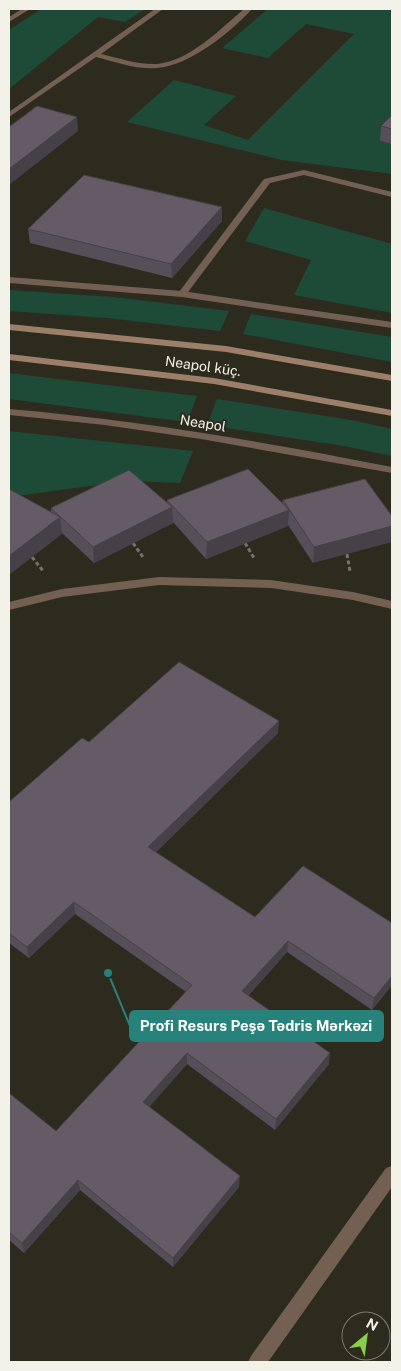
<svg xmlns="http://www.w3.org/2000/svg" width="401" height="1371" font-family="'Public Sans',sans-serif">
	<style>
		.green { fill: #1e4b38 }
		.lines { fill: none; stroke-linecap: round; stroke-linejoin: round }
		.path { stroke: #757368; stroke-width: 3; stroke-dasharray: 4 2.5; stroke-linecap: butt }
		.lane { fill: #746053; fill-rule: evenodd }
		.street { fill: #746053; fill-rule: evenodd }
		.secondary { fill: #9d7e6a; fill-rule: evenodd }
		.wall { fill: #564e59 }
		.shaded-wall { fill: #464048 }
		.building { fill: #645b67; stroke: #464048 }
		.labels { text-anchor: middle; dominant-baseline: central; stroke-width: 4; stroke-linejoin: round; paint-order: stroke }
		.street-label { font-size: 14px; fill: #f3f2e9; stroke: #2d2b1e }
		.leader { fill: none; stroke: #26827a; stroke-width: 2 }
		.callout-dot { fill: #26827a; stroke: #2d2b1e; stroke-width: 2 }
		.callout { fill: #26827a; stroke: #26827a; stroke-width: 2 }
		.callout-label { font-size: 15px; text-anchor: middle; font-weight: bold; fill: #fff }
	</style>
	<rect width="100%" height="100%" fill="#2d2b1e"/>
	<path class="green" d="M41,9H145L125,22L98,17L9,89V30Z
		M268,9H392V129L380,141L392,144V174L282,160L127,122L174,80L236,96L204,125L248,140L354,34L306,24L268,58L222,48Z
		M264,208L392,244V313L294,295L311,260L245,241Z
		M9,290L113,297L229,311L220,331L107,318L9,311Z
		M251,314L392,337V362L243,334Z
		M9,373L197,396L187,422L9,399Z
		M217,399L351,420L392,429V456L344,446L207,425Z
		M9,431L193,451L180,483L127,481L9,497Z"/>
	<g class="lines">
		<path class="path" d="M133,543L143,557
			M245,543L254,558
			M347,554L350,571
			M32,557L44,572"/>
		<path class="lane" d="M22,9H30L9,22V17Z
			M155,9H163L101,54C119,58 138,65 157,64C190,61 220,29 244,9H252C231,32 189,66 157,68C137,70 116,62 96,57L9,117V112Z
			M304,170L392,192V197L304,175L270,183L185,296H179V292L264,179Z
			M159,577L271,580L353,592L392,601V609L353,600L271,588L159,585L62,597L9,610V602L62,589Z
			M392,1166V1187L268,1362H248L251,1356L386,1168Z"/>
		<path class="street" d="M9,277L182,291L392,322V328L182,297L9,283Z
			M9,409C138,420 265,442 392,467V473L201,439L105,425L9,415Z"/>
		<path class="secondary" d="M9,324L226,346L392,375V381L226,352L9,330Z
			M9,354L214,378L392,410V416L214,384L9,360Z"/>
	</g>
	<path class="wall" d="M392,115V144L380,141L381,126Z
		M222,221L172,278L30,243L28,229Z
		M365,479L313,563L288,525V526L206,559L173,522V523L94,563L62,533V534L51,512V508L167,502V500L282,503L283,500Z
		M278,733L156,852L255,917L392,923V985L372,1010L287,952L248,996L329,1064L275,1130L187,1064L149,1107L239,1187L173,1267L80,1190L24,1253L9,1240V1093L56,1131L186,992L75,914L29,958L9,943V802L89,742Z"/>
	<path class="shaded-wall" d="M77,117L78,131L9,185V169Z
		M222,207V221L172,278L171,264Z
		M172,507L173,523L94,563L93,547Z
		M289,510L288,526L206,559L207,542Z
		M60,517L62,534L9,575V556Z
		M392,526V542L313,563L314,547Z
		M279,721L278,733L149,859L148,847Z
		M74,902L75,914L29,958L27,947Z
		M288,941L287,952L241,1003L242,991Z
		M392,976V985L372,1010L374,998Z
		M187,1053V1064L144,1113L143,1102Z
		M330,1053L329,1064L275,1130L276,1119Z
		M240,1176L239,1187L173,1267V1258Z
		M78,1180L80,1190L24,1253L22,1243Z"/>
	<path class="building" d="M37,106L77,117L9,169V127Z
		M392,115V129L381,126Z
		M84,175L222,207L171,264L28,229Z
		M248,469L289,510L207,542L167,500Z
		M129,470L172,507L93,547L51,508Z
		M365,479L392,516V526L314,547L283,500Z
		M9,489L60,517L9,556Z
		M179,662L279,721L148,847L255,917L303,866L392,923V976L374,998L288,941L242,991L330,1053L276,1119L187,1053L143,1102L240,1176L173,1258L78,1180L22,1243L9,1232V1093L56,1131L192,985L74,902L27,947L9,933V802L82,738L89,742Z"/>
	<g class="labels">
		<g class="street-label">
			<text transform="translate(203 366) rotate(8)">Neapol küç.</text>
			<text transform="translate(203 423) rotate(9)">Neapol</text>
		</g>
	</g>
	<path class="leader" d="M108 973L130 1026"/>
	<circle class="callout-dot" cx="108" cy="973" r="5"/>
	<rect class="callout" x="130" y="1011" width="253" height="30" rx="5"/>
	<g class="callout-label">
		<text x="256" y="1031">Profi Resurs Peşə Tədris Mərkəzi</text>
	</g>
	<rect width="401" height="1371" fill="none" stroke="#f3f2e9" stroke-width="20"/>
	<g transform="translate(366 1336) rotate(29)"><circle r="24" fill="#2d2b1e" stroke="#7c7b6f"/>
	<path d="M0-4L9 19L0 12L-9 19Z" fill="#89cf48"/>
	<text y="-8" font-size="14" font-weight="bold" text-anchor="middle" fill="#f3f2e9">N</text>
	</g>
</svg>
